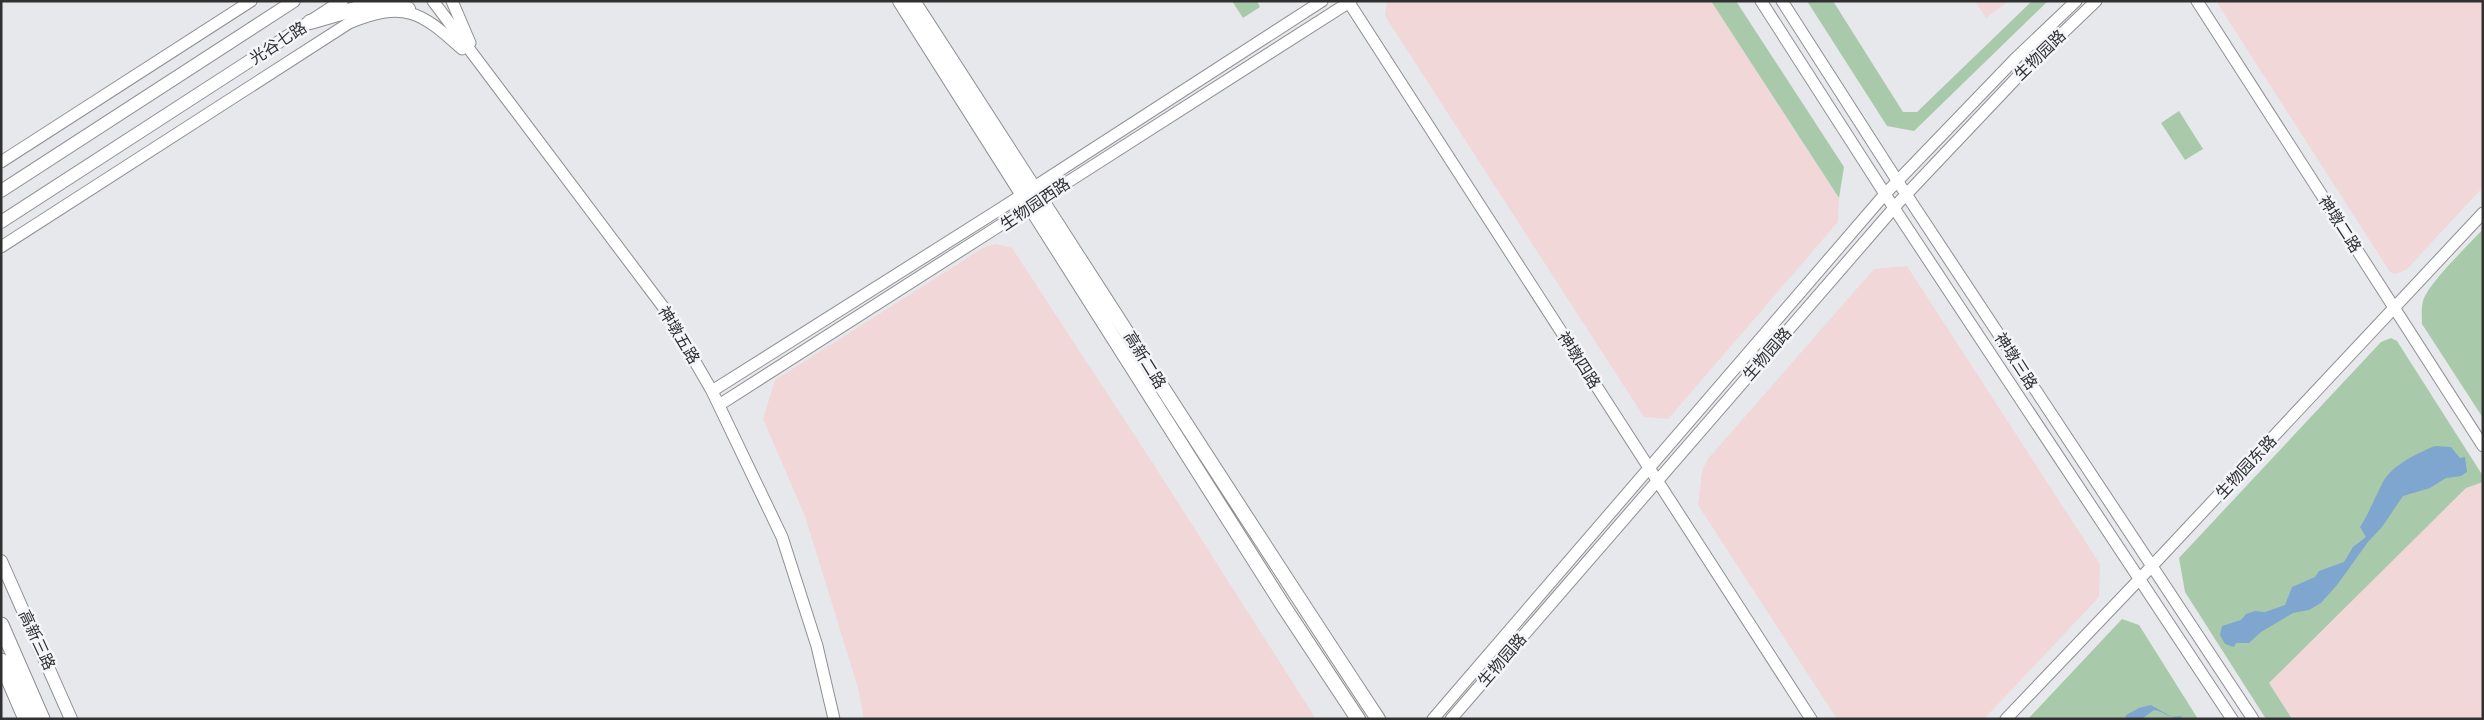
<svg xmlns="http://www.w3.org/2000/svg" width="2484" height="720" font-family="Cabin,'Noto Sans SC',sans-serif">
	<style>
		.industrial { fill: #f1d7d8 }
		.green { fill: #a9caaa }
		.water { fill: #7fa6cf }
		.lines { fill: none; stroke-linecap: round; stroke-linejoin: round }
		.tertiary-casing { stroke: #8e8f92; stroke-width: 13 }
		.secondary-casing { stroke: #8e8f92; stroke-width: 14 }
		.primary-casing { stroke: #8e8f92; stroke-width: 16 }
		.trunk-casing { stroke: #8e8f92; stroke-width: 17 }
		.tertiary { stroke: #fff; stroke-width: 11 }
		.secondary { stroke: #fff; stroke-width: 12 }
		.primary { stroke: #fff; stroke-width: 14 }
		.trunk { stroke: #fff; stroke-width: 15 }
		.labels { text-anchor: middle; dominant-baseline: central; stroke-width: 5; stroke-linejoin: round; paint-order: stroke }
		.street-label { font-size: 16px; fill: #303031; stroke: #f4f5f9 }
	</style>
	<rect width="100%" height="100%" fill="#e7e8ec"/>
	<path class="industrial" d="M1387,1H1711L1839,198L1838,222L1668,419L1644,417L1385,16Z
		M1975,1H2009L1986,18Z
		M2216,1H2483V187L2406,270L2395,274L2390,272Z
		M996,244L1012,248L1156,468L1316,719H864L858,688L805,516L763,419L775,380L983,248Z
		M1907,266L2100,564L2099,597L1984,719H1837L1698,505L1702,472L1707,460L1874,269Z
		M2483,482V719H2292L2269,683L2466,488Z"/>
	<path class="green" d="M1232,1H1257L1260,7L1243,18Z
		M1711,1H1736L1844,167L1839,198Z
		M1807,1H1833L1903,112H1917L2032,1H2048L1914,131L1887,126Z
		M2179,111L2203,149L2185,160L2161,123Z
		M2483,229V418L2422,324C2422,317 2421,308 2423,301C2429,282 2468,246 2483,229Z
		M2391,338L2397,341L2483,476V482L2466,488L2269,683L2292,719H2266L2185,592L2179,558L2381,342Z
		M2122,619L2139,625L2198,719H2028Z"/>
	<path class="water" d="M2435,446L2451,447L2460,458L2465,457L2467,472L2461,476L2446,478L2430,488L2403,496L2382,527L2368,542L2337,585L2321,603L2309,610L2293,613L2261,632L2249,643H2236L2234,647L2225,644L2220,635L2222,626L2241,620L2246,614L2255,611L2265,612L2285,605L2292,587L2315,577L2319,571L2344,562L2353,547L2366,537L2360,527C2369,513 2375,497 2383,482C2392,465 2418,453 2435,446Z
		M2151,705L2172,717L2181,716L2182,719C2169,719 2166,712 2154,710L2142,719H2125L2126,715L2139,708Z"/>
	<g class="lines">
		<defs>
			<path id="tertiary" d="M433,1L664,308L712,391L782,537L817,646L834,719
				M452,1L470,43
				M1348,1L1811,719
				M1761,1L1894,208L2232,719
				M1782,1L1900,185L2253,719
				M2197,1L2483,446
				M1,162L251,1
				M1,247L349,23C405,0 421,12 462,49
				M712,391L997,211L1322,1
				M719,405L1351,1
				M1433,719L1885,194L2015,59L2076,1
				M1451,719L1900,201L2025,69L2096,1
				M2006,719L2152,566L2483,213"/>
			<path id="secondary" d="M1,191L294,1
				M1,222L342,1
				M1,561L71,719"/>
			<path id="primary" d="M900,1L1284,607L1358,719
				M913,1C1068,240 1221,481 1378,719
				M310,22L376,3L408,9"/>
			<path id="trunk" d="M1,625L42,719
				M1,661L26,719"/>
		</defs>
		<use href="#tertiary" class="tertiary-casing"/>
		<use href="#secondary" class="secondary-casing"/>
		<use href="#primary" class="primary-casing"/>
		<use href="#trunk" class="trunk-casing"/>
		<use href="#tertiary" class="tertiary"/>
		<use href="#secondary" class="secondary"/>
		<use href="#primary" class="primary"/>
		<use href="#trunk" class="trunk"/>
	</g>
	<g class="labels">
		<g class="street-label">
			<text transform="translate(278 43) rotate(-33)">光谷七路</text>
			<text transform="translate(2040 55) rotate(-44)">生物园路</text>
			<text transform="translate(1035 204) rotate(-34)">生物园西路</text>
			<text transform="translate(2340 224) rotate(57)">神墩二路</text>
			<text transform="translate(679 335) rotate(59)">神墩五路</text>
			<text transform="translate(1767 354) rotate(-49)">生物园路</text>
			<text transform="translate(1145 360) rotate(58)">高新二路</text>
			<text transform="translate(1579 360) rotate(57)">神墩四路</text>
			<text transform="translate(2016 361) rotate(57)">神墩三路</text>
			<text transform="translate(2246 467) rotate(-47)">生物园东路</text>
			<text transform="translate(37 640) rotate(65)">高新三路</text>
			<text transform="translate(1502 660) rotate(-49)">生物园路</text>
		</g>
	</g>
	<rect width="2484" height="720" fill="none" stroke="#303031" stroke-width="5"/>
</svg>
